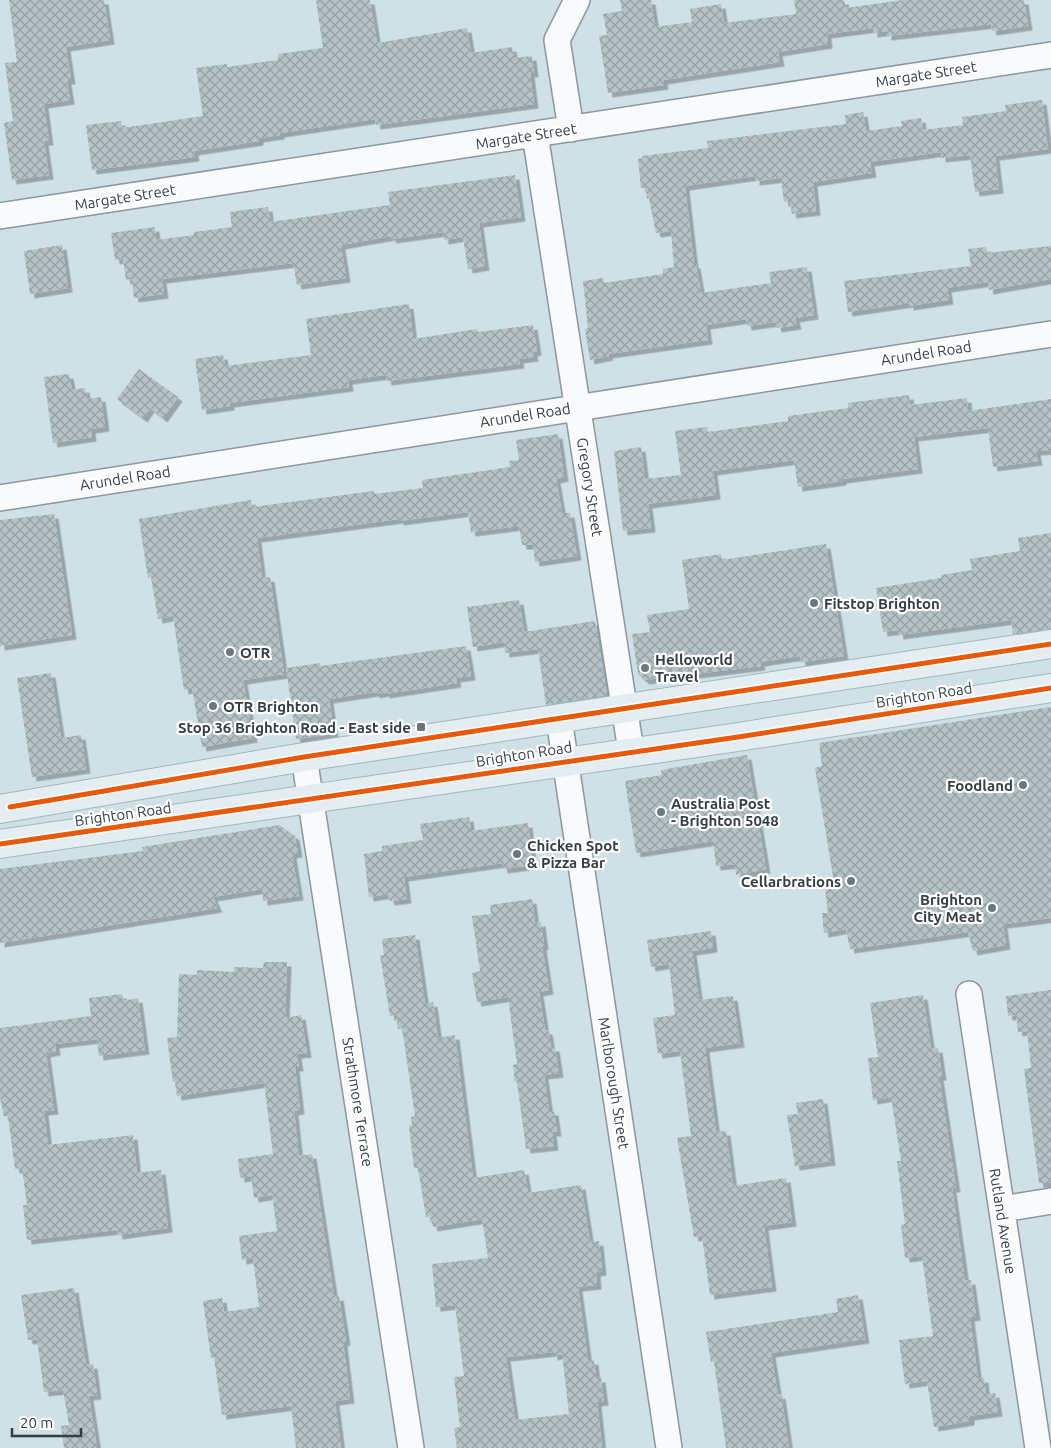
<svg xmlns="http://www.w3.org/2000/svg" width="1051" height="1448" font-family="Ubuntu,sans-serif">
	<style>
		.building { fill: url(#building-cross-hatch); fill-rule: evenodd; filter: url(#shadow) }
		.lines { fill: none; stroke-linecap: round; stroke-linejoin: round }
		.street-casing { stroke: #8b989d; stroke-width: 28 }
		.primary-casing { stroke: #a2b7be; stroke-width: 30 }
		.street { stroke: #f8fafb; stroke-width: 25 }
		.primary { stroke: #e4eef2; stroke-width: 28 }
		.cycleway-casing { stroke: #fff; stroke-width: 8 }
		.cycleway { stroke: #e8590c; stroke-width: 5 }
		.poi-dot { fill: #6a777d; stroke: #fff; stroke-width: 2 }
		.labels { text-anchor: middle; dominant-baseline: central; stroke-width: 4.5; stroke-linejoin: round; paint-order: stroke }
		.street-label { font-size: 15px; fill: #333f44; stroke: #fff }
		.poi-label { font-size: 15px; font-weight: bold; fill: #333f44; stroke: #fff; text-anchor: start }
	</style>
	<defs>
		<pattern id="building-cross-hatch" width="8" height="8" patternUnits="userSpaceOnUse" patternTransform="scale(1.25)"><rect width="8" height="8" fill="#b5c3c7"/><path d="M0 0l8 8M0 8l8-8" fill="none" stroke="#94a0a3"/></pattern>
		<filter id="shadow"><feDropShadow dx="4.5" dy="4.5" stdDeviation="0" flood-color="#0004"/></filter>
	</defs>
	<rect width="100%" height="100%" fill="#cfe0e6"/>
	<path class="building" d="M9,0H104L110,40L66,47L71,80H67L70,100L44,104L49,141H44L49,175L12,180L4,123L13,121L5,63L17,62Z
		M316,0H370L377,43L467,28L471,53L512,47L514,58L532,56L534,73H530L534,104L376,125L375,119L280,133V135L259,138V141L194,151L195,157L92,170L86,125L121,121L122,128L203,116L196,68L227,64V67L278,60V54L323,48Z
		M620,0H651L655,27L692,22L690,9L721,4L724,23L796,14L794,0H844L846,8L903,0H1024L1028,26L992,31L991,24L887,36V31L873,33V28L827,34L828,44L778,52L780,62L663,80L664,85L608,93L599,36L607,35L603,14L622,11Z
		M1042,100L1048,149L995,156L999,189L975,192L970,155L941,158V152L870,162L872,173L813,182L816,211L792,214L790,201L784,202L781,178L755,181V176L685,186L694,264H696L701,293L771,283L769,272L807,267L814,315L795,318L797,325L777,328L776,322L747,326L746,319L706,325L708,340L608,354L609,356L590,360L585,329L588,328L583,281L603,278L604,283L663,274V269L674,267L671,231L656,233L649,198L647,199L646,188H641L638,159L643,158L642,156L708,148L707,141L846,124L845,115L863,112L866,131L902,126L901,121L921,118L923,130L963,125L962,117L1006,111L1005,105Z
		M515,175L521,217L479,223L485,266L468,269L463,237L444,240L443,232L392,239L391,236L341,245L346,278L297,285L293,263L162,279L164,294L134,298L132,279L126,280L123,259L115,260L111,233L155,227L156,240L194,235V232L232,227L230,212L268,207L270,222L390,205L388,192Z
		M62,245L68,288L30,294L24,251Z
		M1051,246V279L989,290L988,282L947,288L949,300L909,306V303L848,312L844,281L971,266L968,249L986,247L987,253Z
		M409,304L413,339L477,329L478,332L533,325L537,351L533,352L534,357L519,359L520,364L387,381L386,375L348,380L349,387L230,403V406L202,410L195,359L223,355L225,366L311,355L306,319Z
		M139,369L178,397L163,418L150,408L143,418L117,399Z
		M69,374L72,390L85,388L87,399L101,397L105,427L91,429L92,437L53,443L44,377Z
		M909,395L910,405L967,398L968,411L1051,399V450L1036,451L1038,461L993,467L988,428L914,437L918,469L842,479V481L798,487L794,460L713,471L716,495L648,504L651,528L623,531L614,451L641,447L645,479L681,475L675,431L707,427L708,432L788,421V416L848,408V403Z
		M558,434L564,477L556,479L562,513H570L577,556L535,562L533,545H522L519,526L471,532L468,512L399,521V519L257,538L262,578L270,577L284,674L243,680L253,738L202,747L192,688L184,690L173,616L158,619L151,577L148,578L139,519L251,500L252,507L374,491V494L423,488L422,480L510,467L509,461L519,460L516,440Z
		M54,514L72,635L0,646V520Z
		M1051,533V629L1013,634L1011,620L899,635L898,630L883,632L876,588L941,578V575L972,570L970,559L1020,551L1018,538Z
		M826,544L844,656L801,662L800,656L760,662L761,666L645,680L638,674L632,634L650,632L647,615L689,609L682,560L721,554L722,560Z
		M519,600L524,632L595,621L607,695L546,705L538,649L505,653L504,642L473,647L467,607Z
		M466,646L471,676L456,678L457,683L385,694V692L375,694V692L329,699L334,734L296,739L286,668L320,663V666Z
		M51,673L61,738L81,735L86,769L32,777L17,678Z
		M1051,707V918L1003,924L1006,945L973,951L968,932L850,949L846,929L824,933L822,913H828L825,887L835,888L815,768L822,766L819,743Z
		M747,755L766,869L736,875L735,864L716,866L713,841L636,853L625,781L662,775L661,770Z
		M469,817L471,831L528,823L533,865L503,869L502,863L404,877L407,899L390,901L388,894L369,897L364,854L382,851V846L423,840L420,824Z
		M279,825L295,836L298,853L292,854L299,896L263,901L262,889L213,897L218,908L0,943V869L143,851L142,847Z
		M532,899L535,923L541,922L544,945L542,946L549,990L539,992L545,1030H548L551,1047H555L559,1073L544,1075L549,1111H554L557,1132H552L554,1146L526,1149L517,1082H515L513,1065L517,1064L508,997L477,1002L472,973L480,971L472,916L491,914L490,905Z
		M711,931L713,948L692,951L699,1000L733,996L740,1043L705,1048L716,1132L726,1131L733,1186L786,1178L792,1222L764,1226L772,1287L710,1295L702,1236L694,1237L677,1138L691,1136L680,1051L658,1054L653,1018L675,1015L669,964L651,967L647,940Z
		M415,935L425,1004L433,1002L438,1038L455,1035L473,1178L524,1170L528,1193L581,1185L590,1242L599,1241L602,1271L596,1272L597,1285L578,1287L588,1361L594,1360L596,1378H601L604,1401L597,1402L602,1448H457L454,1428L460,1427L454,1377L464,1376L455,1305L436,1307L432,1264L488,1258L482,1219L433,1227L430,1216L426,1217L418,1168H414L409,1126L412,1125L411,1117L415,1116L402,1028L398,1029L396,1015L390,1016L380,955H384L382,939ZM553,1352V1356L562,1354L569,1414L515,1420L506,1357Z
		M264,962H287L285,1018L301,1015L307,1053L297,1054L299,1067H295L300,1110L294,1111L299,1156L312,1154L334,1297L339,1296L346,1341L343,1342L350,1399L335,1401L341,1448H296L291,1406L222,1415L214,1357L211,1358L203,1301L222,1298L224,1312L259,1307L253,1258L242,1260L239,1236L277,1231L272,1195L254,1198L251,1176L240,1178L238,1159L273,1154L264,1083L177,1096L175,1082H173L167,1038L177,1037L179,974L197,975V970L234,972V967L263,968Z
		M1051,990V1183H1039L1024,1069L1031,1068L1027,1031L1018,1032L1016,1015L1008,1016L1006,996Z
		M122,994L123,1001L138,998L145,1050L99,1056L97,1039L55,1044L56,1051L46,1053L54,1110L44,1111L48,1145L133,1135L137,1173L161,1170L168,1228L118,1235L117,1230L27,1240L23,1205H27L22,1168L15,1169L8,1116H4L0,1098V1028L91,1016L89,998Z
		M923,995L931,1049L938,1048L942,1076H939L956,1188H952L965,1281L971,1280L976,1316L970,1317L978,1379L984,1378L986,1395L995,1393L998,1412L970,1416V1421L934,1427L927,1381L905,1384L899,1340L933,1336L922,1256L905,1258L901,1225L905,1224L897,1161H901L891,1097L873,1100L868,1058L878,1057L870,1003Z
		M823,1099L831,1161L795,1166L787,1115L798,1114L796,1103Z
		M74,1288L86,1365L93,1364L97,1395L89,1396L97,1448H64L61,1426L69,1425L63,1390L44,1392L37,1339L28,1340L21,1295Z
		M858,1295L865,1339L771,1353L778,1395L781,1394L789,1448H726L714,1361L711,1362L706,1332L838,1312L836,1299Z"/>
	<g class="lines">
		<defs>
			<path id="street" d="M571,129L557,40L577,0
				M535,134L631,751
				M0,216L1051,55
				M0,498L1051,334
				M559,719L669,1448
				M304,757L411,1448
				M969,994L1038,1448
				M1002,1209L1051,1201"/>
			<path id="primary" d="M0,809L304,757L1051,644
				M0,844L738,737L1051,688"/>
		</defs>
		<use href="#street" class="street-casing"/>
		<use href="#primary" class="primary-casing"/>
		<use href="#street" class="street"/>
		<use href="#primary" class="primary"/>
		<defs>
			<path id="cycleway" d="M10,807L304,757L1051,644
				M0,844L738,737L1051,688"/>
		</defs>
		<use href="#cycleway" class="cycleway-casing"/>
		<use href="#cycleway" class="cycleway"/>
	</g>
	<g class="poi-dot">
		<circle cx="814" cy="603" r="5"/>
		<circle cx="230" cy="652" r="5"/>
		<circle cx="645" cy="668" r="5"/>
		<circle cx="213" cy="706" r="5"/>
		<rect x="416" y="722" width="10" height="10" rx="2.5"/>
		<circle cx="1023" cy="785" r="5"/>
		<circle cx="661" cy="812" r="5"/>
		<circle cx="517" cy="854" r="5"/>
		<circle cx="851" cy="881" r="5"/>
		<circle cx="992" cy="908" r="5"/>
	</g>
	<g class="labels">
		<g class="street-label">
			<text transform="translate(926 74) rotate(-9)">Margate Street</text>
			<text transform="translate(526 136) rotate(-9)">Margate Street</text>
			<text transform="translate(125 197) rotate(-9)">Margate Street</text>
			<text transform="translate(926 353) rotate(-9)">Arundel Road</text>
			<text transform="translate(525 415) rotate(-9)">Arundel Road</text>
			<text transform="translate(125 478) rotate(-9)">Arundel Road</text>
			<text transform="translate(590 487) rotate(81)">Gregory Street</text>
			<text transform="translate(924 695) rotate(-9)">Brighton Road</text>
			<text transform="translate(524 754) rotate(-9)">Brighton Road</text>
			<text transform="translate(123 814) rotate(-8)">Brighton Road</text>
			<text transform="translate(614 1083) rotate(81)">Marlborough Street</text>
			<text transform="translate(358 1102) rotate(81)">Strathmore Terrace</text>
			<text transform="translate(1003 1221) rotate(81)">Rutland Avenue</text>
		</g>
		<g class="poi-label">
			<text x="824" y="603">Fitstop Brighton</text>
			<text x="240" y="652">OTR</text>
			<text x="655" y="659">Helloworld<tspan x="655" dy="17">Travel</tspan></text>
			<text x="223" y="706">OTR Brighton</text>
			<text x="411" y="727" text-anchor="end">Stop 36 Brighton Road - East side</text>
			<text x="1013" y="785" text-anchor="end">Foodland</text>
			<text x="671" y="803">Australia Post<tspan x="671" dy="17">- Brighton 5048</tspan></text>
			<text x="527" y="845">Chicken Spot<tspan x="527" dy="17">&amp; Pizza Bar</tspan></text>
			<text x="841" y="881" text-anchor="end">Cellarbrations</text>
			<text x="982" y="899" text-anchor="end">Brighton<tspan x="982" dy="17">City Meat</tspan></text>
		</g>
	</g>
	<path d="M12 1428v8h69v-8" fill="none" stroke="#333f44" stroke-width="2.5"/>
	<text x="20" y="1428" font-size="15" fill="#333f44" stroke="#ffffff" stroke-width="4" paint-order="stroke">20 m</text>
</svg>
